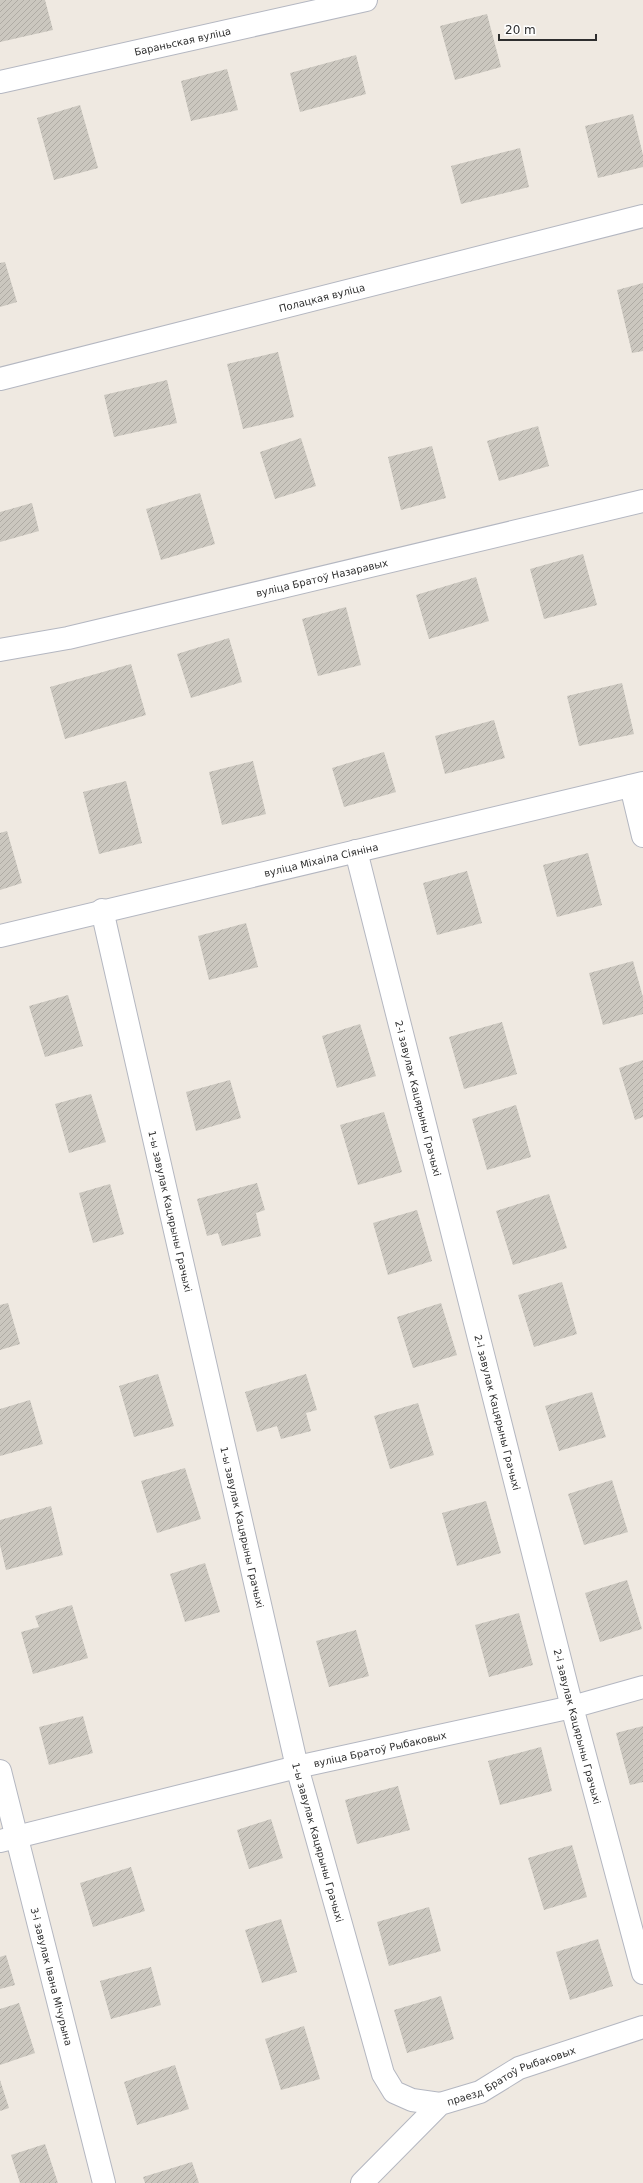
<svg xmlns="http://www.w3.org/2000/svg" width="643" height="2183" font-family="'DejaVu Sans',sans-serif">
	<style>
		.building { fill: url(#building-hatch) }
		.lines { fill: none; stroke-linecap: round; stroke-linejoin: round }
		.minor-casing { stroke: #b4b7c1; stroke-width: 24 }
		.minor { stroke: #fff; stroke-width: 22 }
		.labels { text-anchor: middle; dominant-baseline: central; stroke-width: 3; stroke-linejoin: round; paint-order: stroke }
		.street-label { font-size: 10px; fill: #2e2e2e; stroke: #fff }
	</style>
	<defs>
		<pattern id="building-hatch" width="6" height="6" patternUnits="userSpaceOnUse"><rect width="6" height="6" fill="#cbc7bf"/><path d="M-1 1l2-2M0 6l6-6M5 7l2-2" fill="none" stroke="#afaba4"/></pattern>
	</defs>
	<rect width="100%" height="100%" fill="#efe9e1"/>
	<path class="building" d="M0,0H45L53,30L0,42Z
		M487,14L501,67L455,80L440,26Z
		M356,55L366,94L300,112L290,73Z
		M227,69L238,110L191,121L181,81Z
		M80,105L98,168L54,180L37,118Z
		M633,114L643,155V167L598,178L585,126Z
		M520,148L529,187L461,204L451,166Z
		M5,262L17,302L0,307V263Z
		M643,283V351L632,353L617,290Z
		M278,352L294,417L243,429L227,364Z
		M167,380L177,423L114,437L104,395Z
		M538,426L549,466L499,481L487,441Z
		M301,438L316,486L275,499L260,452Z
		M432,446L446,498L401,510L388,457Z
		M200,493L215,544L161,560L146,509Z
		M32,503L39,531L0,542V512Z
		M583,554L597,605L544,619L530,569Z
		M476,577L489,621L429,639L416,595Z
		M346,607L361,665L318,676L302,619Z
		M229,638L242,682L191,698L177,654Z
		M131,664L146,715L65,739L50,687Z
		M622,683L634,734L579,746L567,696Z
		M494,720L505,758L445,774L435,736Z
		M384,752L396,792L344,807L332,768Z
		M253,761L266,814L222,825L209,772Z
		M126,781L142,843L99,854L83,792Z
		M7,831L22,883L0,890V833Z
		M588,853L602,905L557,917L543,865Z
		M467,871L482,923L437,935L423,883Z
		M246,923L258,967L209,980L198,936Z
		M633,961L643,997V1014L603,1025L589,973Z
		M68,995L83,1046L45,1057L29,1006Z
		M502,1022L517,1074L464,1089L449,1037Z
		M360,1024L376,1076L337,1088L322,1036Z
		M643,1060V1117L635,1120L619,1068Z
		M230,1080L241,1118L196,1131L186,1092Z
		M91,1094L106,1142L69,1153L55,1104Z
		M516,1105L531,1157L487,1170L472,1119Z
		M384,1112L402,1172L358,1185L340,1125Z
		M257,1183L265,1210L256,1213L261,1236L222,1246L218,1233L207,1236L197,1199Z
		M110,1184L124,1234L93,1243L79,1193Z
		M549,1194L567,1248L513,1265L496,1211Z
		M417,1210L432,1261L388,1275L373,1223Z
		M562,1282L577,1334L534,1347L518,1295Z
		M8,1303L20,1344L0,1350V1305Z
		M441,1303L457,1355L413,1368L397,1317Z
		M158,1374L174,1426L134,1437L119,1386Z
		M306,1374L317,1410L306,1413L311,1431L281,1439L277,1426L257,1432L245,1392Z
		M592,1392L606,1437L559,1451L545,1406Z
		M30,1400L43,1444L0,1456V1409Z
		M418,1403L434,1455L390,1469L374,1416Z
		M185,1468L201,1519L157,1533L141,1481Z
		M612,1480L628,1532L584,1545L568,1494Z
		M486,1501L501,1553L457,1566L442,1513Z
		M51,1506L63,1555L6,1570L0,1545V1520Z
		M205,1563L220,1612L185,1622L170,1574Z
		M627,1580L642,1629L600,1642L585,1593Z
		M72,1605L88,1658L33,1674L21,1632L39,1627L35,1616Z
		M519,1613L533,1665L489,1677L475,1625Z
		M356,1630L369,1676L329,1687L316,1641Z
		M83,1716L93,1753L49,1765L39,1727Z
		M643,1726V1782L630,1785L616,1733Z
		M541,1747L552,1791L500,1805L488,1761Z
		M398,1786L410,1830L357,1844L345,1800Z
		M271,1819L283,1858L249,1869L237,1830Z
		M572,1845L587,1897L544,1910L528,1858Z
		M131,1867L145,1911L93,1927L80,1883Z
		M429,1907L441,1951L389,1966L377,1922Z
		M281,1919L297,1972L262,1983L245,1930Z
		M598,1939L613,1986L570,2000L556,1952Z
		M6,1955L15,1985L0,1989V1957Z
		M151,1967L161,2005L111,2019L100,1981Z
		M441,1996L454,2039L407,2053L394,2010Z
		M19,2003L35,2053L0,2065V2009Z
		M304,2026L320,2079L281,2090L265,2039Z
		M175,2065L189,2109L137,2125L124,2082Z
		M0,2080L9,2108L0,2111Z
		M45,2144L58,2183H20L11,2155Z
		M192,2162L199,2183H145L143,2177Z"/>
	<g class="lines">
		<defs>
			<g id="minor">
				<path id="s1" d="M0,82L366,0"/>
				<path id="s2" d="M0,379L643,216"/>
				<path id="s3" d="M0,650L68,638L643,501"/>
				<path d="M631,786L643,836"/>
				<path id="s4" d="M356,851L572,1707L643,1973"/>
				<path id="s5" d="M102,910L297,1767L383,2074L394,2092L412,2100L440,2104"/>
				<path id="s6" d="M0,936L643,783"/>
				<path id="s7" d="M0,1771L104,2183"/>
				<path id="s8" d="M0,1841L297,1767L572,1707L643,1687"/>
				<path id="s9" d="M362,2183L440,2104L480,2092L519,2068L643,2027"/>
			</g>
		</defs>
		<use href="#minor" class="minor-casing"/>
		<use href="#minor" class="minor"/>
	</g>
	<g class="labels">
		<g class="street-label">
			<text stroke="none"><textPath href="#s1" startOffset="187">Бараньская вуліца</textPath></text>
			<text stroke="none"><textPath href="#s2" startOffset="332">Полацкая вуліца</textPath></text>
			<text stroke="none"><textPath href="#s3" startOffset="330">вуліца Братоў Назаравых</textPath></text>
			<text stroke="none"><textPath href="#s6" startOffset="330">вуліца Міхаіла Сіяніна</textPath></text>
			<text stroke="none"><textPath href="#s4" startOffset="255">2-і завулак Кацярыны Грачыхі</textPath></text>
			<text stroke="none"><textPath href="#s5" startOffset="309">1-ы завулак Кацярыны Грачыхі</textPath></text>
			<text stroke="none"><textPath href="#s4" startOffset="579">2-і завулак Кацярыны Грачыхі</textPath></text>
			<text stroke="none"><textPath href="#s5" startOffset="633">1-ы завулак Кацярыны Грачыхі</textPath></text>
			<text stroke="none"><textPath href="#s4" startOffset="903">2-і завулак Кацярыны Грачыхі</textPath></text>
			<text stroke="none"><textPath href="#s8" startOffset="391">вуліца Братоў Рыбаковых</textPath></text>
			<text stroke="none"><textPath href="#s5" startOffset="957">1-ы завулак Кацярыны Грачыхі</textPath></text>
			<text stroke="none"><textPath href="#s7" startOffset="212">3-і завулак Івана Мічурына</textPath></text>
			<text stroke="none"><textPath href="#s9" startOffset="188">праезд Братоў Рыбаковых</textPath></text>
		</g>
	</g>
	<path d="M499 34v6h97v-6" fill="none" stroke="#2e2e2e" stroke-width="2"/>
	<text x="505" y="34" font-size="12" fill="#2e2e2e" stroke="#ffffff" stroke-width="3" paint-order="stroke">20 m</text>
</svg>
